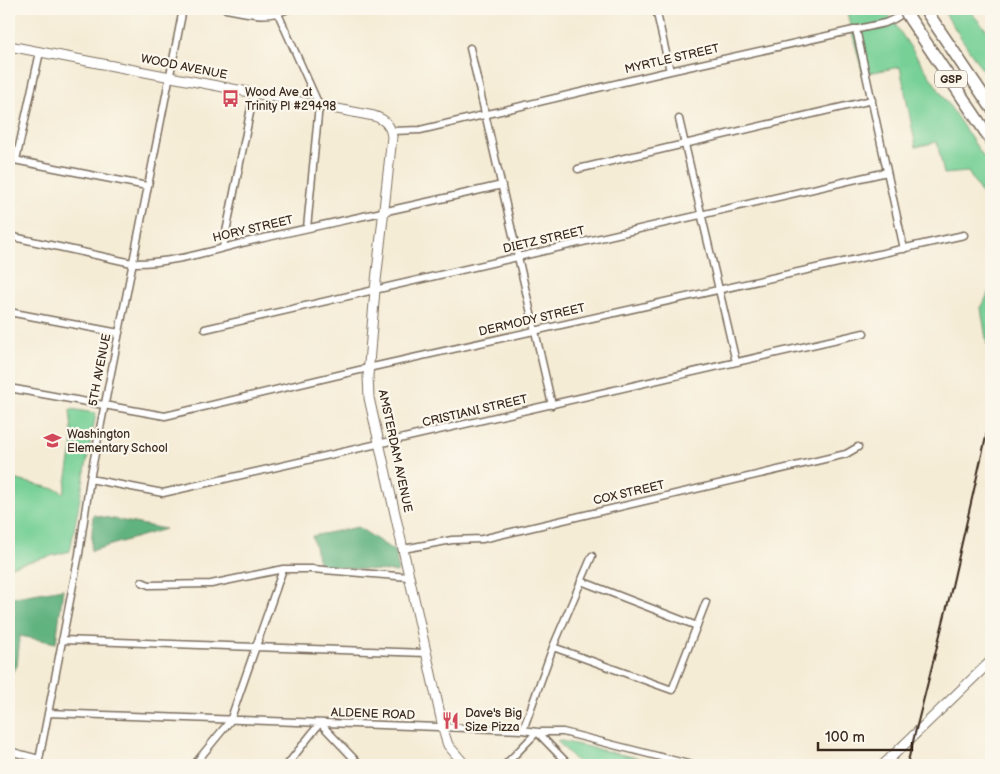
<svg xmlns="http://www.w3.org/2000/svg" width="1000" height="774" font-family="'Balsamiq Sans',sans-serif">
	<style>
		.green { fill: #77d096; stroke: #597d5a }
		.forest { fill: #61b27f; stroke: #4e6e4e }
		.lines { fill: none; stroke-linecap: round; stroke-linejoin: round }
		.minor-casing { stroke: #7c6e5e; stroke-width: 9 }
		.secondary-casing { stroke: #7c6e5e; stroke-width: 11 }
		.motorway-casing { stroke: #7c6e5e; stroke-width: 14 }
		.minor { stroke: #fff; stroke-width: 6 }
		.secondary { stroke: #fff; stroke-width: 9 }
		.motorway { stroke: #fff; stroke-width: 11 }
		.rail { stroke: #3b2a1e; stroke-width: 2 }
		.motorway-bridge-casing { stroke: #7c6e5e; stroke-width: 14; stroke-linecap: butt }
		.motorway-bridge { stroke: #fff; stroke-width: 11 }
		.labels { text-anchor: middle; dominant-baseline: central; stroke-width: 4.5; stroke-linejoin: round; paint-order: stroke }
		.shield { fill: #fbf7ec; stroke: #75685c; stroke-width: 1 }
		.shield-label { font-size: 11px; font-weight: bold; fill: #3b2a1e }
		.street-label { font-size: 12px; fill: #3b2a1e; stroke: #fbf7ec }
		.poi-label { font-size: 12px; fill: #3b2a1e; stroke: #fbf7ec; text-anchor: start }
	</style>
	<rect width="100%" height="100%" fill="#fbf7ec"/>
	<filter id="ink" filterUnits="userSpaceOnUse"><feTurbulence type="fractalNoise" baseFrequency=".02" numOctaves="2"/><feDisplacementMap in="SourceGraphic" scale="10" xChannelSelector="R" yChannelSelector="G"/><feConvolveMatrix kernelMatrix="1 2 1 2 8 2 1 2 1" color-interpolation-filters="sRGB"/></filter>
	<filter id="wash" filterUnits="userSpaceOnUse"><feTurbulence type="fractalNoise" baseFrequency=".0096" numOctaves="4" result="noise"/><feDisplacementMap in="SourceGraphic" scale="20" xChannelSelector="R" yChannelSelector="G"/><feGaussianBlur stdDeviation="1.12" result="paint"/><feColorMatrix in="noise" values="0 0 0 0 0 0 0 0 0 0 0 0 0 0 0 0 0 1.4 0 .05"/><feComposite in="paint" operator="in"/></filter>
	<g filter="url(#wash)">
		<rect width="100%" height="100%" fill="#f5ecd6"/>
		<path class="green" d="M846,9H885L991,168V209L968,172L944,174L937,142L916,147L900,67L863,74Z
			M942,9H968L991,35V83Z
			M991,288V344L987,345L981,308Z
			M70,409L96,413L70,551L9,567V478L59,490L64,493L73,443Z
			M557,741H562L646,760L640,765H580Z"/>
		<path class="forest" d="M93,515L165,529L91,551Z
			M358,527L396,552L398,572L320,566L312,536Z
			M63,589L56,643L20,636L17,666L9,676V598Z"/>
	</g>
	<g filter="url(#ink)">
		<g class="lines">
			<defs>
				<path id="minor" d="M226,9C247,13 268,19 288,9
					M276,9L319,105L307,228
					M656,9L670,71
					M856,29L904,249
					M470,48L552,405
					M679,119L736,362
					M392,131L420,130L670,71L885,23L894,19L907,11
					M9,159L147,186
					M16,160L40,52
					M578,169L872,100
					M9,236L132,263C175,264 218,248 259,239C340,221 421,204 502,185
					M223,247L254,93
					M9,312L119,333
					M205,329L887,172
					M9,388L165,416L368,368L964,235
					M90,479L163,493L864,333
					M403,549L452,540L482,539L512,532L846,454L858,447
					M581,581L697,626
					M142,582L149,585L211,584L283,569H312L409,577
					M62,640L426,653
					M553,647L672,690L706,602
					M48,713L523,730L537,732H563L692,765
					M523,730L553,647L592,556
					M9,751L39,759
					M38,765L79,554L90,479L183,9
					M194,765L230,721L283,569
					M287,765L320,723L360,765
					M505,765L537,732L569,765"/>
				<path id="secondary" d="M9,46L374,116C384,119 391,125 392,137L375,290L368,376L369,398L445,736L448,745L465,765
					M883,765L991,661"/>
				<path id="motorway" d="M925,9L991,107
					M910,19L991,140"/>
			</defs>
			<use href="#minor" class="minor-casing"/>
			<use href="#secondary" class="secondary-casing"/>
			<use href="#motorway" class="motorway-casing"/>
			<use href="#minor" class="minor"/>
			<use href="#secondary" class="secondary"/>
			<use href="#motorway" class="motorway"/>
			<path class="rail" d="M907,765L950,595L991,415"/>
			<defs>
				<path id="motorway-bridge" d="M904,9L910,19"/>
			</defs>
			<use href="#motorway-bridge" class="motorway-bridge-casing"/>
			<use href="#motorway-bridge" class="motorway-bridge"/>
		</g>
	</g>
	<defs>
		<symbol id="bus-bare" viewBox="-9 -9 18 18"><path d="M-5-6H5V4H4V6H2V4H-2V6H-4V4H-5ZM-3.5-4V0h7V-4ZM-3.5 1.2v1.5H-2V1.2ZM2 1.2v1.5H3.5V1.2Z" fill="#d1495b" stroke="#fbf7ec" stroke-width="2.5" paint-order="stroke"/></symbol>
		<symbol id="school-bare" viewBox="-9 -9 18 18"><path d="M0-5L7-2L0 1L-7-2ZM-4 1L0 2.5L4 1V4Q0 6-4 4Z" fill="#d1495b" stroke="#fbf7ec" stroke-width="2.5" paint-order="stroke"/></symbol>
		<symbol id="restaurant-bare" viewBox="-9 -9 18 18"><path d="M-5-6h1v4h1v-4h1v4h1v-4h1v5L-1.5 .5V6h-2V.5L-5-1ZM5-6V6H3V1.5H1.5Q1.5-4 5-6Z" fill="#d1495b" stroke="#fbf7ec" stroke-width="2.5" paint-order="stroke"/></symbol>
	</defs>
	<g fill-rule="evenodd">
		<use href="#bus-bare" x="218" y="86" width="25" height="25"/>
		<use href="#school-bare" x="40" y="428" width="25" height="25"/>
		<use href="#restaurant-bare" x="438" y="708" width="25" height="25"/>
	</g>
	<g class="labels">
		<rect class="shield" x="935" y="70.5" width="32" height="17" rx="4"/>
		<g class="shield-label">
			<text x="951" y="79">GSP</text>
		</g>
		<g class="street-label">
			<text transform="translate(672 59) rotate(-13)">MYRTLE STREET</text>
			<text transform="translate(184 67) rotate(11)">WOOD AVENUE</text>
			<text transform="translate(253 229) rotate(-13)">HORY STREET</text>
			<text transform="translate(544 240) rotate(-13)">DIETZ STREET</text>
			<text transform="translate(532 320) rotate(-13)">DERMODY STREET</text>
			<text transform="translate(100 370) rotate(-79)">5TH AVENUE</text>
			<text transform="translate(475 411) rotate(-13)">CRISTIANI STREET</text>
			<text transform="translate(395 451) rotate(78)">AMSTERDAM AVENUE</text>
			<text transform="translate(629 493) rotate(-13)">COX STREET</text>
			<text transform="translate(373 714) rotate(2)">ALDENE ROAD</text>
		</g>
		<g class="poi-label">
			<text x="245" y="92">Wood Ave at<tspan x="245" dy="14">Trinity Pl #29498</tspan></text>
			<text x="67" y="434">Washington<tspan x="67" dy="14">Elementary School</tspan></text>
			<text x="465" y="713">Dave's Big<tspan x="465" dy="14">Size Pizza</tspan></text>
		</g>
	</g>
	<rect width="1000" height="774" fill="none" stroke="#fbf7ec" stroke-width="30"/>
	<path d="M818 742v8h94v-8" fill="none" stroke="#3b2a1e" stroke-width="2.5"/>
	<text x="825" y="742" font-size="15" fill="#3b2a1e" stroke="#fbf7ec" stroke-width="4" paint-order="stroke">100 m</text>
</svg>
